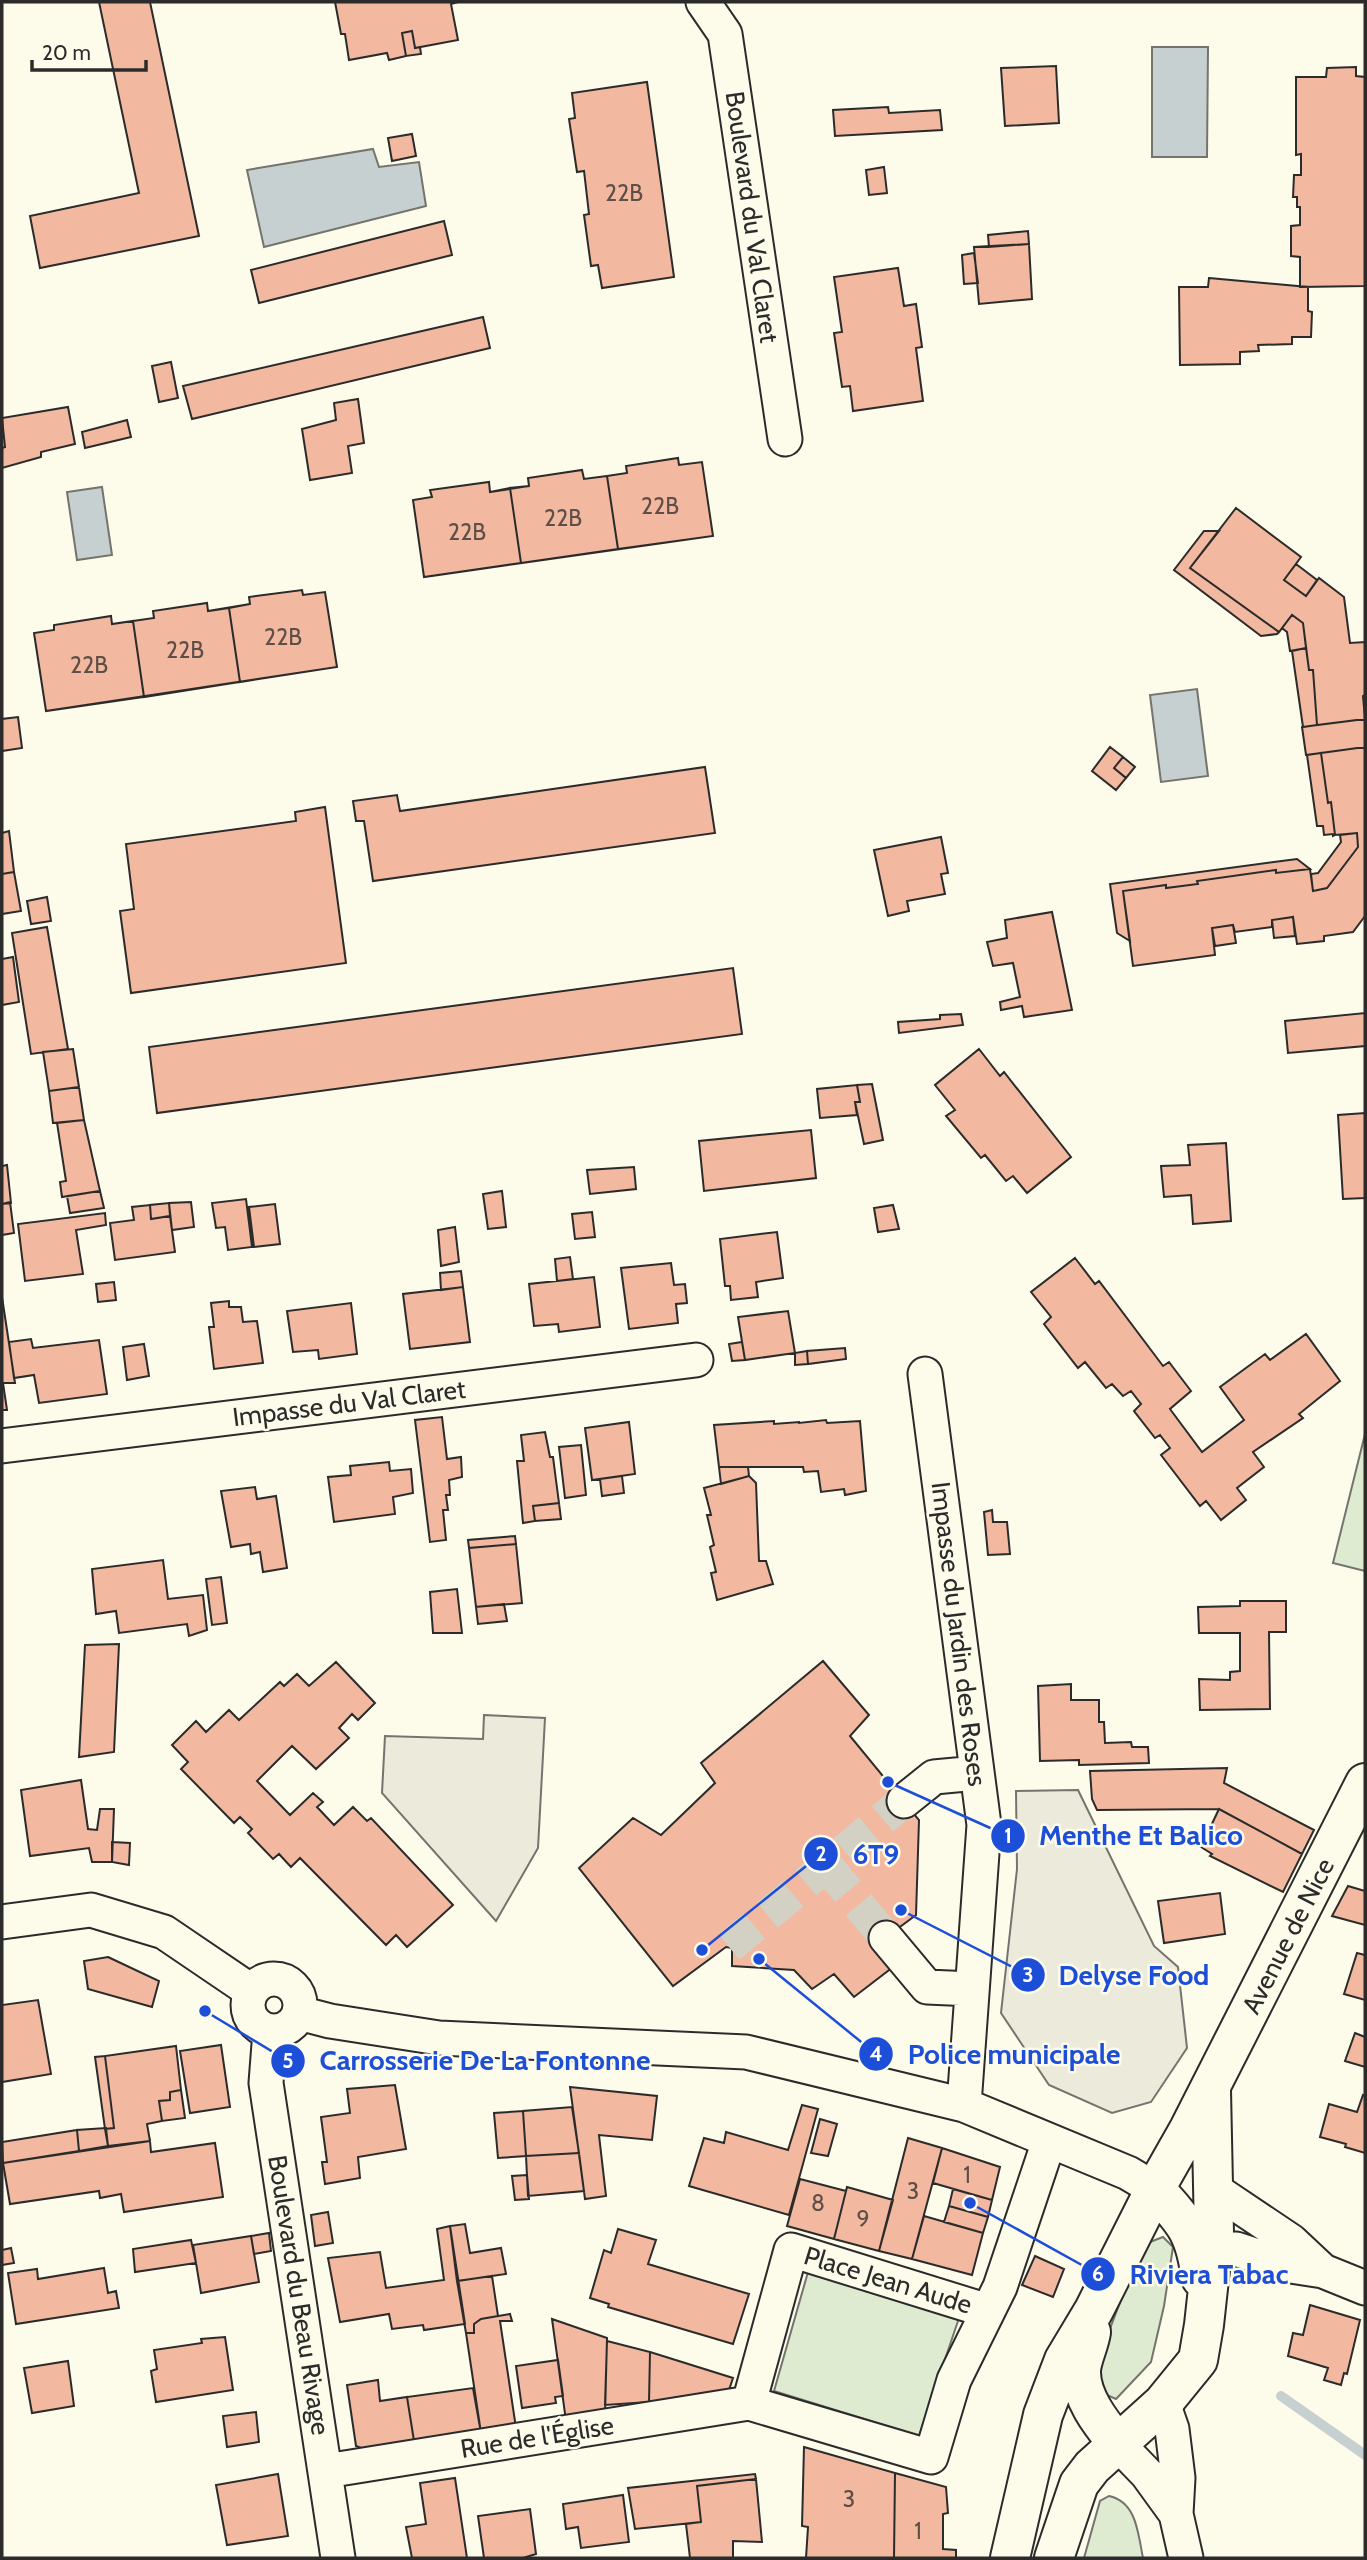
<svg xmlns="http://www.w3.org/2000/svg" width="1367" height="2560" font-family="Cabin,sans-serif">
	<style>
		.green { fill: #deebd1; stroke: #74746e; stroke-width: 2 }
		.parking { fill: #eceadb; stroke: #74746e; stroke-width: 2 }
		.water { fill: #c7d0d0; stroke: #74746e; stroke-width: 2 }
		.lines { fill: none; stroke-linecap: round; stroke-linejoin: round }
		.stream { stroke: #c7d0d0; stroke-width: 10 }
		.building { fill: #f2b8a0; stroke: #2b2b2b; stroke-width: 2 }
		.street-tunnel { stroke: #d3d1c4; stroke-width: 33; stroke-dasharray: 33 17; stroke-linecap: butt }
		.street-casing { stroke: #2b2b2b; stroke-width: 37 }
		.primary-casing { stroke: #2b2b2b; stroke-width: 42 }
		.street { stroke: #fdfbea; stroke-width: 33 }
		.primary { stroke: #fdfbea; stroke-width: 38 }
		.labels { text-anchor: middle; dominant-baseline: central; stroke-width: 5; stroke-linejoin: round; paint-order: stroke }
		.number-label { font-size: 23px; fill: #5d4e48 }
		.street-label { font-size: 26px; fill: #2b2b2b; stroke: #fdfbea }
		.leader { fill: none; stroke: #1d4ed8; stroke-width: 2.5 }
		.callout-dot { fill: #1d4ed8; stroke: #fdfbea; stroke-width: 2.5 }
		.mark-label { font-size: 21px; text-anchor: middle; font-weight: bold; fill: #fff }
		.callout-label { font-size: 28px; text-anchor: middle; font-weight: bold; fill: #1d4ed8; stroke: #fdfbea; stroke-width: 5; stroke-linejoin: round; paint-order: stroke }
	</style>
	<rect width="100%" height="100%" fill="#fdfbea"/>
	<path class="green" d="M1365,1434V1571L1333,1563Z
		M1163,2237L1173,2247L1164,2306L1151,2362L1116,2399L1102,2393L1093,2373L1142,2245Z
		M808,2272L959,2318L919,2436L774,2391Z
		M1109,2496C1137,2502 1138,2534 1143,2558H1084L1100,2501Z"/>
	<path class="parking" d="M484,1715L545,1718L538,1848L496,1921L382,1793L385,1736L483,1739Z
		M1078,1790L1154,1946L1178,1967L1187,2048L1151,2102L1112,2113L1049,2085L1001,2013L1017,1869L1016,1791Z"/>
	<path class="water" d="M1152,47H1208L1207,157H1152Z
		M373,149L379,167L419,162L426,206L264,247L247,170Z
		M102,487L112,555L77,560L67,492Z
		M1197,689L1208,776L1161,782L1150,695Z"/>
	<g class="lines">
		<path class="stream" d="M1281,2396L1365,2455"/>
	</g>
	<path class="building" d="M99,2H150L199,236L40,268L30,216L139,193Z
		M335,2H458L451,4L458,40L415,48L412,31L402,33L406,56L389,60L387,53L349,60L345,34H341Z
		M412,31L415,48L420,47L421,54L406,56L402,33Z
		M1056,66L1059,123L1005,126L1001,68Z
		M1356,67V76L1365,77V286L1300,287V257L1291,256V226L1300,225V207H1297V197H1293L1294,175H1301V154L1296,155V77H1326L1327,68Z
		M647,82L674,277L602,288L598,265L591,266L584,215L589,214L584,171L577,172L569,119L575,118L572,93Z
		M888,107L889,113L940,110L942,130L835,136L833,110Z
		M412,134L416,156L392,161L388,138Z
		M884,167L887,193L869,195L866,170Z
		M444,221L452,255L259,303L251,270Z
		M1028,231L1029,244L989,247L988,235Z
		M1029,244L1032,299L979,304L974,247Z
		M974,253L978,283L964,284L962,255Z
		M898,268L904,306L916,304L922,347L916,348L923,401L853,411L850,386L842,387L834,333L842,332L834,277Z
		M1209,278L1308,287V311L1312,312L1311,337H1292V344L1258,345L1259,351L1240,352V364L1180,365L1179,287H1208Z
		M483,317L490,348L192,419L183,386Z
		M171,362L178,398L159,402L152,366Z
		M358,399L364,443L348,446L352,473L310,480L302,429L336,420L334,403Z
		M68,407L75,444L41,452V457L2,468V448L5,447L2,418Z
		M127,420L131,437L85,448L82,432Z
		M678,458L679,465L702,462L713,536L424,577L413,500L432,497L430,490L489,482L490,492L529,486L528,478L582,470L584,479L607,476L627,473L626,466Z
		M678,458L679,465L702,462L713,536L618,549L607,476L627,473L626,466Z
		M582,470L584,479L607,476L618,549L521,563L510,488L529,486L528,478Z
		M489,482L490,492L510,488L521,563L424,577L413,500L432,497L430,490Z
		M1236,508L1301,557L1284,580L1306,596L1319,578L1344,597L1350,643L1365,642V695L1363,696L1365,719L1317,725L1313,670H1309L1303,623L1292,615L1279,632L1190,568Z
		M1204,531H1219L1190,568L1279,632L1277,634L1261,636L1174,570Z
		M1296,564L1317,580L1306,596L1284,580Z
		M302,590L303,595L325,592L337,667L46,711L34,633L54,630V625L111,616L112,624L154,618L153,611L207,603L208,611L250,604L249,597Z
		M302,590L303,595L325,592L337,667L240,682L229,608L250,604L249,597Z
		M207,603L208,611L229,608L240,682L144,697L133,621L154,618L153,611Z
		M1292,615L1303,623L1306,648L1290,651L1287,632L1282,628Z
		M111,616L112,624L133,621L144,697L46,711L34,633L54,630V625Z
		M1306,648L1309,670H1313L1317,725L1303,727L1292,651Z
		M18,717L22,748L2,751V719Z
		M1365,719V747L1306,755L1302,727Z
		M1110,747L1123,757L1114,768L1126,778L1116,790L1092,771Z
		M1365,747V916L1353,932L1324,936V941L1297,944L1293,917L1272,920V927L1235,932L1233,925L1212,928L1215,955L1133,966L1123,891L1166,885V888L1198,884L1197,881L1276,870V873L1310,869L1313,891L1327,888L1358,847L1357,833L1335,835L1331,802L1328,803L1321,753Z
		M1321,753L1328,803L1331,802L1335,835L1333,836V834L1324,835L1323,826H1317L1307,755Z
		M1123,757L1135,767L1126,778L1114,768Z
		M705,767L715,833L373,881L364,821H356L353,801L397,795L400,811Z
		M325,807L346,963L131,993L120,911L134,909L126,844L296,821L295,812Z
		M9,831L14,872L2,874V833Z
		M1357,833L1358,847L1327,888L1313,891L1311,874L1318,873L1341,842L1340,835Z
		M941,837L948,873L941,874L945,894L907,901L909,911L888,916L874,850Z
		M1297,859L1310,869L1276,873V870L1197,881L1198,884L1166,888V885L1123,891L1130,941L1117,933L1110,884Z
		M14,872L21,911L2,914V874Z
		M47,897L51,921L31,924L27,901Z
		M1052,912L1072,1010L1024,1017L1022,1006L1001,1010L1000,1002L1020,997L1013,963L993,966L987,942L1007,938L1005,920Z
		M1293,917L1295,936L1274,938L1272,920Z
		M1233,925L1236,943L1215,946L1212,928Z
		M47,927L68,1049L31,1054L12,933Z
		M13,957L19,1002L2,1005V959Z
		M733,968L742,1034L157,1113L149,1047Z
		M1365,1013V1046L1288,1053L1285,1021Z
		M961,1014L963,1025L899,1033L898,1022L940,1019V1015Z
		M73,1049L79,1087L49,1091L43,1052Z
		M979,1049L1000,1076L1004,1072L1071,1157L1027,1193L1013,1176L1006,1181L985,1155L981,1158L946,1116L955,1110L935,1085Z
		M872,1084L883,1140L864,1144L855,1102H860L857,1085Z
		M857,1085L860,1102H855L857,1115L820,1118L817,1089Z
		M79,1087L84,1120L53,1123L49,1091Z
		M1365,1113V1198L1343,1199L1338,1115Z
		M84,1120L100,1191L62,1197L60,1182L66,1181L57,1123Z
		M811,1130L816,1178L704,1191L699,1141Z
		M1226,1143L1231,1221L1193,1224L1191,1195L1164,1197L1161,1166L1190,1165L1188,1145Z
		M7,1165L11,1203L2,1204V1166Z
		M634,1167L636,1189L590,1194L587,1170Z
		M100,1191L104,1208L70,1213L67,1196Z
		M502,1191L506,1227L488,1229L483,1194Z
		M246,1199L252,1247L228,1250L225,1227L216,1228L212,1203Z
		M10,1202L14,1233L2,1235V1204Z
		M191,1202L194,1227L172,1230L169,1203Z
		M169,1203L170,1216L151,1219L150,1205Z
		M275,1204L280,1244L254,1247L249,1207Z
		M150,1205L151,1219L170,1216L175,1252L115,1260L110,1223L134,1220L132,1207Z
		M893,1205L899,1229L878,1232L874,1208Z
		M592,1212L595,1237L575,1239L572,1214Z
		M105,1213L106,1225L76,1230L83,1274L25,1281L18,1224Z
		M455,1227L459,1262L441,1266L438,1230Z
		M777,1232L783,1278L756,1282L758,1297L731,1300L730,1286H725L720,1239Z
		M570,1257L573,1279L557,1281L555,1259Z
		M1075,1258L1095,1284L1099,1281L1163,1366L1169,1362L1191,1391L1170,1409L1202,1452L1244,1420L1220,1387L1265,1354L1270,1360L1306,1334L1340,1381L1299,1414L1303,1418L1253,1452L1264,1467L1237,1488L1246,1500L1221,1520L1206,1501L1200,1506L1161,1455L1170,1448L1160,1435L1155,1438L1134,1411L1141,1404L1131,1391L1123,1396L1112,1384L1106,1388L1085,1362L1078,1368L1044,1324L1051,1317L1031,1292Z
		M671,1263L674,1285L685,1284L687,1303L676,1304L678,1323L629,1329L621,1268Z
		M461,1271L463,1287L441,1290L440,1273Z
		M594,1277L600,1327L559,1332L558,1324L534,1326L529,1284Z
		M114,1282L116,1300L98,1302L96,1284Z
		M463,1287L470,1342L410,1349L403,1294Z
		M2,1297L15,1383H3L7,1410H2Z
		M229,1301V1307H241L243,1322L257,1321L263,1363L214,1369L209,1327H214L211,1303Z
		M351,1303L357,1354L319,1359L318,1350L293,1352L287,1311Z
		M788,1311L795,1353L745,1360L738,1317Z
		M31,1339L33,1348L99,1340L107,1394L39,1403L34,1375L14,1378L9,1342Z
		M742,1342L745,1360L732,1361L729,1344Z
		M144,1344L149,1376L127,1380L123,1347Z
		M845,1348L846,1359L808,1364L807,1351Z
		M807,1351L808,1364L795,1365V1353Z
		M442,1417L447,1459L461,1457L462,1477L449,1480L450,1495H446L448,1510H443L446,1540L430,1542L415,1420Z
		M826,1420L827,1423L860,1421L866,1491L845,1495L844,1489L821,1492L818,1471L804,1472L803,1467H719L714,1425L774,1421V1424L799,1422V1423Z
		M629,1422L635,1474L592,1480L585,1428Z
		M545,1432L550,1457H553L559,1503L533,1506L535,1521L523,1523L517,1461H524L521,1435Z
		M581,1445L586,1495L565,1498L559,1447Z
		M389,1462L390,1471L411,1469L413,1493L393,1497L395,1514L334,1522L328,1477L351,1475L350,1466Z
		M719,1467H748L749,1476L721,1484Z
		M622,1476L624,1493L602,1496L600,1479Z
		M749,1476L756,1483L759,1561H766L773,1584L717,1600L711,1573L716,1572L710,1547L714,1545L707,1515H711L704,1488Z
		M255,1487L257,1499L276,1496L287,1568L263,1572L260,1552L251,1554L250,1544L231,1547L221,1491Z
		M559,1503L561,1519L535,1521L533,1506Z
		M992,1510L993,1522H1007L1010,1554L988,1555L984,1512Z
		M515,1536L516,1544L469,1548L468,1540Z
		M516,1544L522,1603L476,1607L469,1548Z
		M163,1560L168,1599L203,1595L207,1630L189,1636L187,1624L119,1633L116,1611L96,1614L92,1569Z
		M221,1577L227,1623L212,1625L206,1579Z
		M457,1589L462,1633H433L430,1592Z
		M1240,1601H1286V1632H1269L1270,1709L1200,1710L1199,1679L1230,1680V1672L1240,1671V1633H1199L1198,1607L1240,1606Z
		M504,1604L507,1621L478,1624L476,1607Z
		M119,1644L114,1752L79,1757L85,1645Z
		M823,1661L869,1715L850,1736L919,1820L916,1915L877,1944L893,1967L854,1997L834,1974L812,1989L794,1970L732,1966V1948L726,1947L673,1986L579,1868L633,1818L661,1835L715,1783L701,1763Z
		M336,1662L375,1703L358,1720L352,1714L339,1728L349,1738L316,1769L292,1746L257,1781L290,1815L313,1793L323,1802L317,1807L334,1825L353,1807L367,1821L371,1818L453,1905L407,1947L396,1935L386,1945L300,1858L291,1867L279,1854L273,1859L248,1833L252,1829L240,1817L234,1823L181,1769L188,1762L172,1745L196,1721L206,1732L229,1710L239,1720L280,1682L284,1686L297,1674L309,1686Z
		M1071,1684V1700H1099V1722H1104L1105,1743L1131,1742L1132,1747H1148L1149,1763L1079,1765V1760L1040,1761L1038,1686Z
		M1227,1768L1224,1783L1314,1830L1302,1854L1219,1809L1097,1810L1092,1799L1090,1771Z
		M81,1780L88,1829L97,1830L100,1809H114L112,1862H92L89,1848L30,1856L21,1790Z
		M1219,1809L1302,1854L1283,1892L1210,1856L1212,1854L1201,1847Z
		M112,1842L130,1843L129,1865L112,1862Z
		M1348,1886L1365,1891V1925L1332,1916Z
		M1220,1893L1225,1934L1164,1943L1158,1901Z
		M1357,1953L1365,1955V2000L1344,1994Z
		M108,1957L159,1981L152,2007L88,1989L84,1961Z
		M38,2000L51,2074L2,2082V2005Z
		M1355,2033L1365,2037V2067L1345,2061Z
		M221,2045L230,2107L190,2113L180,2051Z
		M176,2046L181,2090L170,2092V2100L159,2101L162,2121L147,2124L150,2141L108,2146L105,2129L114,2128L105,2056Z
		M105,2056L114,2128L105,2129L95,2057Z
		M395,2085L406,2149L358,2157L360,2178L325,2184L322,2162H327L321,2117L350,2113L347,2089Z
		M570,2087L657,2096L652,2140L599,2135L606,2196L585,2199Z
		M181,2090L185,2118L162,2121L159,2101L170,2100V2092Z
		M1363,2095L1365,2096V2153L1345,2147L1346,2144L1320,2137L1329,2104L1357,2112Z
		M802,2105L818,2109L789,2215L689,2186L704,2138L724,2143L726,2132L788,2150Z
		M572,2107L579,2153L526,2156L523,2111Z
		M523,2111L526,2156L498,2158L494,2113Z
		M820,2119L837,2124L828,2156L811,2153Z
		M106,2128L108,2146L79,2151L77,2130Z
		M77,2130L79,2151L3,2163L2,2142Z
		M908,2138L942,2148L912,2259L879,2251Z
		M150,2141L151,2152L215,2143L223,2197L124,2212L121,2194L100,2198L99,2191L10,2204L3,2163Z
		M942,2148L1000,2167L992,2200L933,2183Z
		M579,2153L584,2191L528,2196L526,2156Z
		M527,2175L529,2199L515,2200L512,2176Z
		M800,2179L846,2191L834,2239L787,2226Z
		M847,2187L893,2200L879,2251L834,2239Z
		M953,2189L992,2200L988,2217L949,2206Z
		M949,2206L988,2217L983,2233L944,2222Z
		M328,2212L333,2243L315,2246L311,2215Z
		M924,2216L983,2233L972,2275L912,2259Z
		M465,2224L470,2253L501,2248L506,2274L457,2281L450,2226Z
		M450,2226L465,2324L424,2330L423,2325L392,2329L389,2314L340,2322L328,2258L380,2252L386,2288L444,2280L437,2229Z
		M618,2229L656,2240L648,2264L749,2294L733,2344L608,2307L609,2304L590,2298L604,2250L611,2253Z
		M269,2233L271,2251L254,2254L251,2236Z
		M251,2236L259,2282L201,2293L193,2245Z
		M191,2240L196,2263L135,2272L133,2249Z
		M11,2248L14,2263L2,2265V2250Z
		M1035,2256L1064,2269L1053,2297L1022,2285Z
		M104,2268L108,2293L116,2291L119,2308L16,2324L8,2273L37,2269L38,2279Z
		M492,2276L498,2316L481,2319L474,2324V2333H466L457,2281Z
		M1310,2305L1360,2320L1347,2374L1344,2373L1341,2385L1324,2380L1328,2368L1288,2356L1293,2333L1303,2335Z
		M510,2314L512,2321H500L516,2428L481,2433L466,2333H474V2324L481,2319Z
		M552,2319L607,2338L605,2416L566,2421Z
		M225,2337L233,2390L156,2402L151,2371L157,2369L154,2350L202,2343L201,2339Z
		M607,2341L650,2352L649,2402L605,2405Z
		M650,2352L733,2378L727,2396L649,2402Z
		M558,2360L563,2396L555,2397L556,2403L522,2408L516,2366Z
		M68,2361L74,2406L32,2413L24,2368Z
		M378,2380L380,2401L407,2397L414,2441L364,2449L356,2446L347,2385Z
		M473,2388L481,2433L414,2441L407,2397Z
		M256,2412L259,2442L227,2447L223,2416Z
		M804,2447L895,2473L894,2558H806L808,2527L802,2526Z
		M895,2473L946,2487L948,2513L943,2514V2549L956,2550V2558H894Z
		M278,2474L288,2536L227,2545L216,2485Z
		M755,2474L756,2479L697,2486L701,2522L635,2529L628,2488Z
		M455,2478L467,2558H412L406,2527L426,2524L420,2483Z
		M756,2479L762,2542L733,2541V2558H690L686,2524L701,2522L697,2486Z
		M623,2495L629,2542L581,2548L578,2527L566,2529L563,2504Z
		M530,2509L536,2554L523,2558H484L478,2516Z"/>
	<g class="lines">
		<path class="street-tunnel" d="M827,1866L886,1938
			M729,1947L904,1801"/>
		<defs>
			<path id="street" d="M703,2L725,34L785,439
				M925,1374L984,1825L964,2105
				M2,1446L696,1360
				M904,1801L934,1777L977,1773
				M2,1922L91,1910L164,1932L251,1991
				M886,1938L927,1987L972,1989
				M248 2005a26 26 0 1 1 52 0a26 26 0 1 1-52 0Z
				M299,2013L330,2021L439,2038L746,2052L964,2105L1128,2173L1155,2189
				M270,2031L266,2083L338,2558
				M1215,2190L1291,2241L1323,2271
				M1213,2250L1236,2249L1284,2265L1323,2271L1365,2288
				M988,2311L791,2250L749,2403L931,2457L954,2380L1000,2287L1049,2141
				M1163,2403L1172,2429L1178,2478L1176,2514L1186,2558
				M1117,2443L1147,2474L1176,2514
				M326,2471L749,2403"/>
			<path id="primary" d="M1155,2189C1185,2222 1195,2232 1201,2278
				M1091,2332C1089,2345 1082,2358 1081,2370C1080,2397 1101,2423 1117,2443
				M1010,2558L1043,2415L1064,2360L1094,2310L1155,2189L1189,2129L1365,1783
				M1054,2558L1079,2484L1092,2467L1163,2403L1198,2360L1204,2325L1214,2233L1211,2090"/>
		</defs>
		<use href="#street" class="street-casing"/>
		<use href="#primary" class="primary-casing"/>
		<use href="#street" class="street"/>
		<use href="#primary" class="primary"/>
	</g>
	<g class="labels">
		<g class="number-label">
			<text x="624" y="193">22B</text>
			<text x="660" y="506">22B</text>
			<text x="563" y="518">22B</text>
			<text x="467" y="532">22B</text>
			<text x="283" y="637">22B</text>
			<text x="185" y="650">22B</text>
			<text x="89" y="665">22B</text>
			<text x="967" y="2175">1</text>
			<text x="913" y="2191">3</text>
			<text x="818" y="2203">8</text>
			<text x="863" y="2219">9</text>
			<text x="849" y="2499">3</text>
			<text x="918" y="2531">1</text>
		</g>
		<g class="street-label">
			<text transform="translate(752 217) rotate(82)">Boulevard du Val Claret</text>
			<text transform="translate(349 1403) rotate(-7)">Impasse du Val Claret</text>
			<text transform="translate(959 1634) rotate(83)">Impasse du Jardin des Roses</text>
			<text transform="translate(1288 1936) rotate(-63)">Avenue de Nice</text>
			<text transform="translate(888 2280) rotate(17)">Place Jean Aude</text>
			<text transform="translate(299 2295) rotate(81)">Boulevard du Beau Rivage</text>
			<text transform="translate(537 2437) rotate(-9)">Rue de l'Église</text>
		</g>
	</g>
	<path class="leader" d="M888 1782L1008 1836M702 1950L821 1854M901 1910L1028 1975M759 1959L876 2054M205 2011L288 2061M970 2203L1098 2274"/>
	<g class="callout-dot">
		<circle cx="888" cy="1782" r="7"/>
		<circle cx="702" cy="1950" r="7"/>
		<circle cx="901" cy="1910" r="7"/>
		<circle cx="759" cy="1959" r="7"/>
		<circle cx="205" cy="2011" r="7"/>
		<circle cx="970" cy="2203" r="7"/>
		<circle cx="1008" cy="1836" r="18"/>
		<circle cx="821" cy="1854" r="18"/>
		<circle cx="1028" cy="1975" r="18"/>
		<circle cx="876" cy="2054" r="18"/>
		<circle cx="288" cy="2061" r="18"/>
		<circle cx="1098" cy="2274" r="18"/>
	</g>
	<g class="mark-label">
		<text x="1008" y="1843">1</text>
		<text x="821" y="1861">2</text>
		<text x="1028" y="1982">3</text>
		<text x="876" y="2061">4</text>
		<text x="288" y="2068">5</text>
		<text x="1098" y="2281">6</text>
	</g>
	<g class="callout-label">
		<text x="1141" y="1845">Menthe Et Balico</text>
		<text x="876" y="1864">6T9</text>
		<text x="1134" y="1985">Delyse Food</text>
		<text x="1014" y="2064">Police municipale</text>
		<text x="485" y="2070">Carrosserie De La Fontonne</text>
		<text x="1209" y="2284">Riviera Tabac</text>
	</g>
	<rect width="1367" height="2560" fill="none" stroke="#2b2b2b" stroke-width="7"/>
	<path d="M32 60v10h114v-10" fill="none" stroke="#2b2b2b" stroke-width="3.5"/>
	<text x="42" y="60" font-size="21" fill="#2b2b2b" stroke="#fdfbea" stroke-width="5" paint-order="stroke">20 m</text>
</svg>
